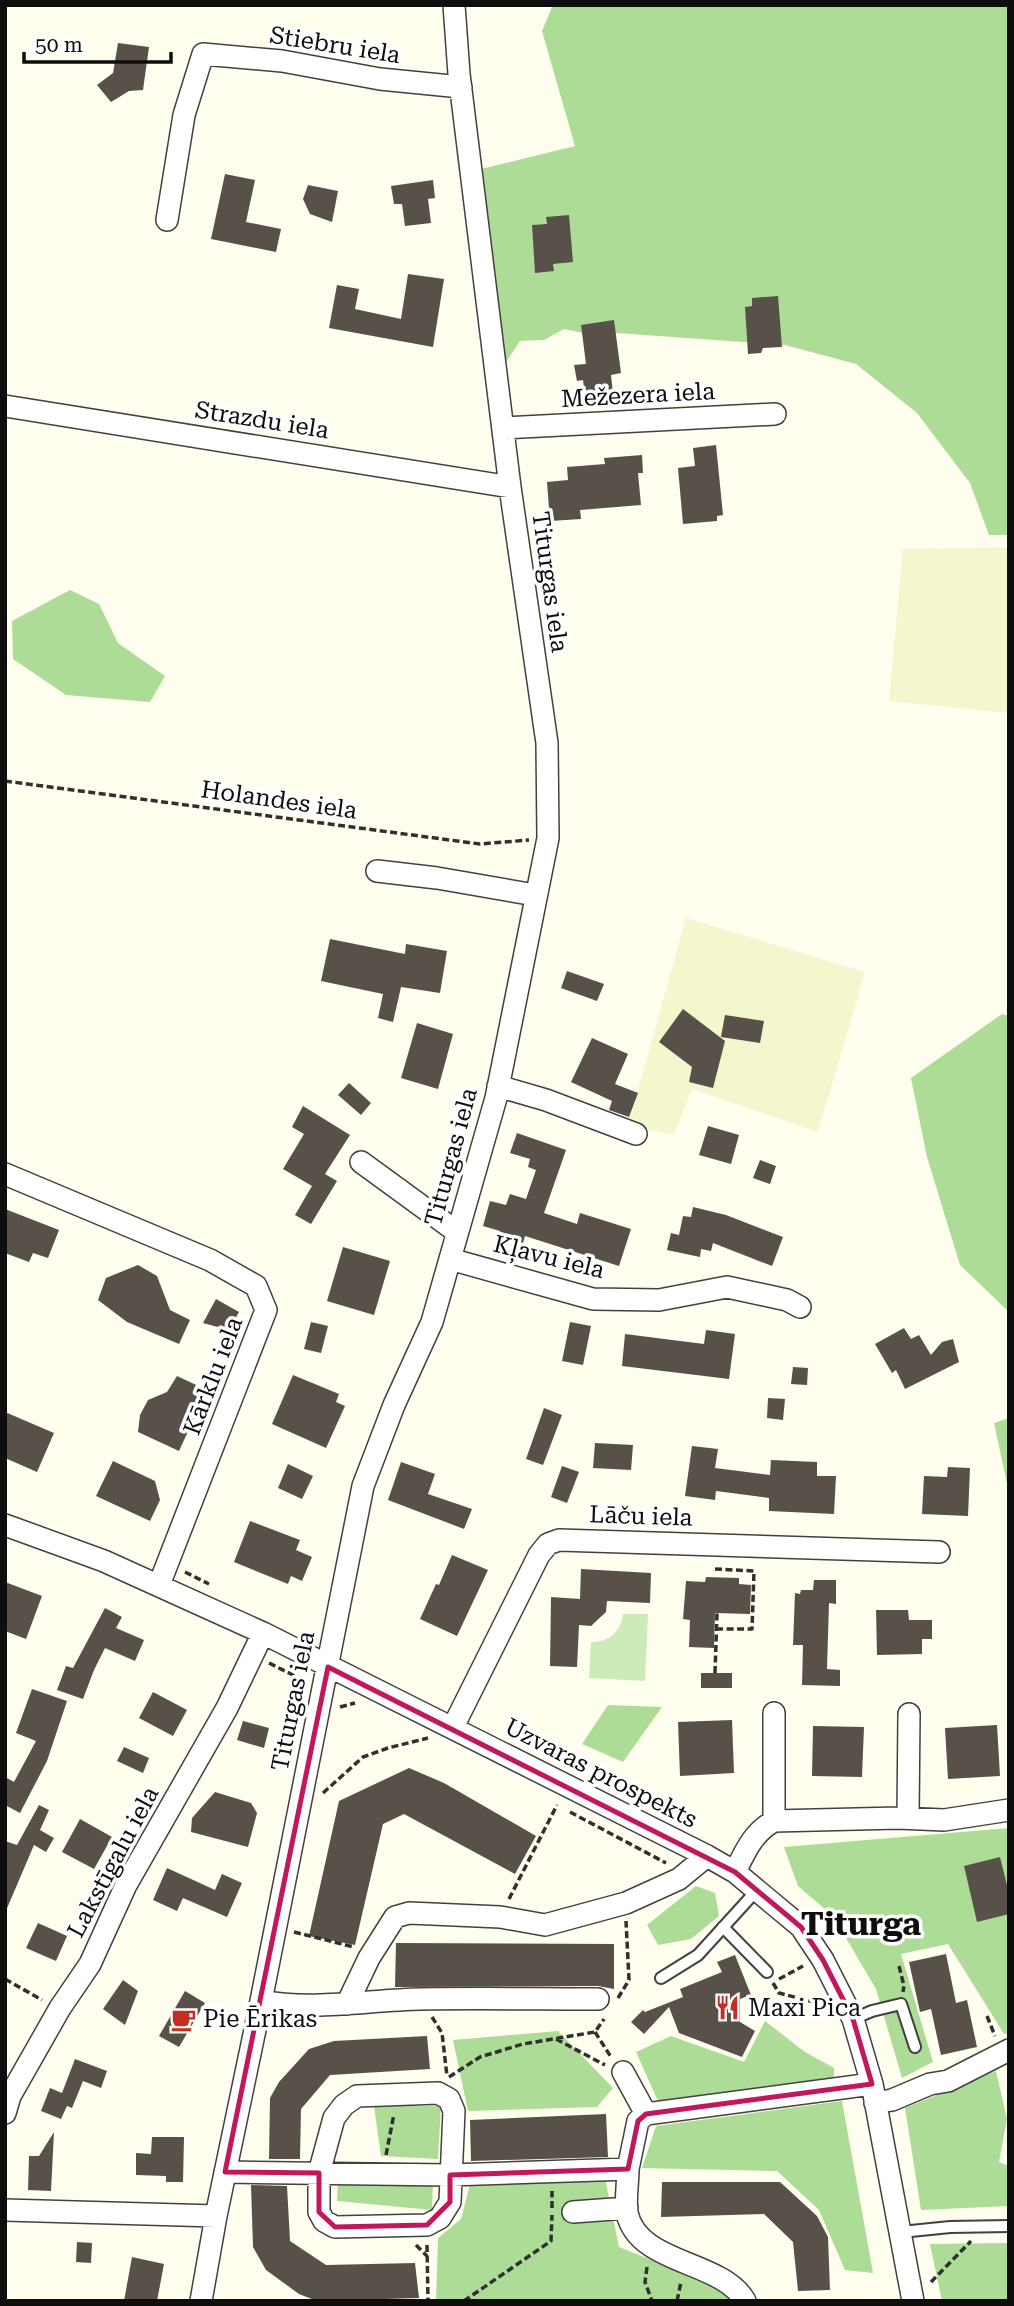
<svg xmlns="http://www.w3.org/2000/svg" width="1014" height="2306" font-family="'Roboto Serif',serif">
	<style>
		.farmland { fill: #f4f6ce }
		.green { fill: #cbebb7 }
		.forest { fill: #addc96 }
		.building { fill: #57514a }
		.lines { fill: none; stroke-linecap: round; stroke-linejoin: round }
		.lane-casing { stroke: #414141; stroke-width: 14 }
		.street-casing { stroke: #414141; stroke-width: 24 }
		.path { stroke: #303030; stroke-width: 3.5; stroke-dasharray: 7 3.5; stroke-linecap: butt }
		.lane { stroke: #fff; stroke-width: 10 }
		.street { stroke: #fff; stroke-width: 21 }
		.marked { fill: none; stroke: #c2185b; stroke-width: 5; stroke-linejoin: round }
		.labels { text-anchor: middle; dominant-baseline: central; stroke-width: 7; stroke-linejoin: round; paint-order: stroke }
		.street-label { font-size: 24px; fill: #0e0e0e; stroke: #fff }
		.poi-label { font-size: 24px; fill: #0e0e0e; stroke: #fff; text-anchor: start }
		.district-label { font-size: 32px; font-weight: bold; fill: #0e0e0e; stroke: #fff }
	</style>
	<rect width="100%" height="100%" fill="#fffeef"/>
	<path class="farmland" d="M1009,547V713L889,701L903,549Z
		M686,918L865,972L818,1132L692,1089L674,1135L628,1126Z"/>
	<path class="green" d="M623,1614H648L645,1681L589,1678L591,1642C609,1642 621,1632 623,1614Z"/>
	<path class="forest" d="M553,5H1009V535H989L970,483L917,413L856,364L785,345L617,333L592,335L564,329L544,340L520,341L497,376L473,171L575,146L542,31Z
		M70,590L99,604L118,643L165,676L150,702L66,695L13,659L12,621Z
		M1002,1014L1009,1016V1312L960,1265L927,1157L911,1078Z
		M1009,1418V1493L994,1423Z
		M608,1705L662,1707L623,1762L582,1744Z
		M1009,1828V2033L1004,2034L948,1944L901,1954L933,2062L902,2078L876,1989L833,1916L798,1886L784,1847Z
		M696,1886L715,1893L719,1916L691,1939L658,1945L647,1925Z
		M765,2021L805,2052L834,2068V2081L658,2101L636,2052L671,2036L744,2062Z
		M558,2031L613,2088L597,2107L468,2111L453,2040Z
		M996,2071L1007,2119L999,2162L1009,2166V2206L921,2210L905,2108Z
		M842,2101L873,2273L845,2270L819,2210L777,2171L642,2168L656,2126Z
		M374,2106H441L438,2159L381,2156Z
		M605,2178L619,2247L720,2287L730,2301H436L438,2238L461,2219L470,2184Z
		M338,2181L433,2183L432,2210L337,2201Z
		M1009,2243V2301H942L930,2244Z"/>
	<path class="building" d="M118,43L149,47L143,90L129,91L111,102L97,85L113,73Z
		M225,174L255,180L246,222L281,229L276,252L211,239Z
		M433,180L435,198L428,199L431,223L405,226L402,204H394L391,186Z
		M308,185L338,191L332,222L310,214L303,199Z
		M569,215L573,262L553,264L554,271L535,273L532,225L547,224L546,217Z
		M408,274L444,279L433,347L329,328L337,285L359,289L355,309L401,319Z
		M778,296L782,347L763,348L761,353L748,354L745,307L752,306V298Z
		M614,320L621,373L611,375L614,403L586,407L583,380L577,381L574,365L586,364L581,325Z
		M716,445L723,515L717,516V521L683,524L678,468L695,466L693,448Z
		M642,455L643,473H638L641,505L580,510L581,519L550,521L547,482L568,480L567,467L605,464L604,458Z
		M330,939L405,954L406,944L447,951L440,993L401,987L393,1022L378,1018L383,994L321,981Z
		M567,971L604,984L597,1001L561,988Z
		M683,1009L725,1041L713,1088L689,1082L692,1067L659,1042Z
		M725,1015L764,1021L760,1043L721,1037Z
		M417,1023L453,1034L438,1089L401,1078Z
		M592,1038L628,1054L615,1084L638,1093L629,1117L609,1110L612,1101L571,1082Z
		M349,1083L371,1103L361,1115L338,1095Z
		M303,1106L350,1135L325,1174L337,1181L311,1224L295,1215L312,1186L283,1169L304,1134L292,1127Z
		M708,1126L739,1135L731,1164L699,1155Z
		M517,1133L566,1150L544,1213L577,1224L580,1213L631,1229L619,1266L525,1236L523,1243L499,1236L500,1231L483,1226L490,1201L506,1205L510,1194L526,1199L536,1170L528,1167L530,1159L510,1153Z
		M760,1160L776,1166L770,1184L753,1178Z
		M693,1207L726,1215L783,1237L772,1266L713,1243L711,1251L701,1249L700,1257L667,1250L671,1233L679,1235L683,1216L691,1217Z
		M5,1209L59,1230L48,1258L33,1253L29,1262L5,1253Z
		M343,1247L390,1261L374,1315L327,1301Z
		M138,1265L157,1276L170,1310L190,1320L179,1344L127,1322L98,1300L106,1278Z
		M216,1299L239,1312L229,1330L203,1323Z
		M311,1322L328,1326L321,1353L304,1349Z
		M570,1322L591,1326L583,1365L562,1361Z
		M904,1328L911,1339L919,1335L931,1355L942,1342L953,1339L959,1362L905,1389L896,1370L892,1373L875,1344Z
		M706,1330L735,1334L729,1379L622,1366L625,1334L704,1344Z
		M793,1367L808,1368L807,1385L791,1384Z
		M293,1375L339,1394L336,1402L345,1406L326,1448L272,1424Z
		M177,1376L207,1390L179,1451L138,1432L140,1415L148,1400L167,1392Z
		M768,1398L785,1399L783,1420L767,1418Z
		M544,1408L562,1415L543,1465L526,1459Z
		M5,1412L54,1433L37,1472L5,1458Z
		M595,1443L633,1445L631,1470L593,1468Z
		M692,1446L718,1449L715,1468L770,1475L771,1460L817,1462V1476H836L834,1514L769,1511V1498L716,1491L715,1500L685,1496Z
		M113,1461L155,1481L160,1500L150,1521L96,1496Z
		M401,1462L435,1474L428,1494L472,1509L464,1529L388,1500Z
		M288,1464L313,1476L302,1499L278,1488Z
		M562,1466L579,1472L567,1503L551,1497Z
		M948,1467L970,1468L968,1516L922,1514L924,1476L947,1477Z
		M250,1521L300,1540L296,1550L312,1557L302,1581L291,1576L288,1584L234,1562Z
		M452,1555L488,1570L457,1636L420,1619L436,1584L439,1585Z
		M581,1569L651,1573L650,1603L607,1601L606,1612L591,1626L579,1625L577,1667L550,1666L551,1597L580,1599Z
		M706,1577L739,1578V1584L751,1585L750,1614L715,1613L714,1648L689,1647L690,1620L683,1619L686,1581L705,1582Z
		M814,1580H836V1604L829,1603L827,1669L840,1670V1686L802,1685L803,1645H793L795,1593L800,1594L801,1590H813Z
		M5,1582L42,1596L26,1639L5,1631Z
		M105,1608L122,1617L116,1628L144,1640L135,1661L105,1648L94,1670L83,1699L57,1690L66,1666L73,1668Z
		M876,1610H908L909,1620H932V1639H922V1654L877,1655Z
		M701,1673H732V1688H701Z
		M32,1689L67,1701L47,1761L20,1813L5,1805V1777L14,1782L36,1741L16,1733Z
		M153,1692L187,1710L173,1736L139,1718Z
		M732,1720L734,1773L680,1776L678,1722Z
		M243,1721L269,1728L264,1748L237,1740Z
		M997,1725L1000,1776L948,1779L945,1728Z
		M813,1726L864,1727L862,1777L812,1776Z
		M124,1747L149,1758L143,1773L117,1761Z
		M409,1768L444,1783L536,1836L515,1874L404,1814L383,1824L355,1945L309,1936L339,1801Z
		M215,1792L251,1803L257,1813L248,1847L191,1832L192,1818Z
		M39,1805L49,1810L40,1830L54,1838L46,1852L34,1845L5,1913V1841L17,1845Z
		M80,1819L112,1837L94,1869L62,1852Z
		M1000,1857L1009,1893V1914L977,1922L964,1866Z
		M167,1868L215,1890L222,1874L242,1883L227,1917L183,1898L177,1911L153,1900Z
		M38,1923L67,1936L56,1961L26,1948Z
		M396,1943L614,1944V1989L598,1986L395,1987Z
		M946,1954L956,2003L967,2000L977,2047L941,2055L931,2009L920,2012L909,1962Z
		M735,1955L751,1995L740,1999V2022L755,2031L742,2057L679,2033L669,2007L644,2034L631,2022L643,2010L645,2012L683,1997L680,1989L722,1972L717,1962Z
		M123,1980L138,1991L125,2025L103,2009Z
		M185,1991L205,2003L179,2047L159,2036Z
		M427,2036L430,2069L330,2075L301,2109L300,2159H269L270,2098L279,2082L309,2049L334,2041Z
		M75,2059L107,2071L101,2088L83,2081L72,2108L67,2106L61,2119L41,2111L50,2088L62,2093Z
		M606,2114L608,2157L471,2161L470,2120Z
		M54,2132L51,2191L28,2190L29,2156H39Z
		M152,2137H184L183,2182H166V2176L136,2175V2153L151,2154Z
		M662,2182H780L817,2216L828,2237L830,2290L798,2291L793,2242L764,2214L661,2217Z
		M251,2185L287,2186L290,2241L326,2265L415,2263L419,2298L317,2301L299,2294L266,2270L253,2247Z
		M77,2242L92,2243L91,2263L76,2262Z
		M132,2257L164,2264L157,2301H124Z"/>
	<g class="lines">
		<defs>
			<path id="lane" d="M723,1927L767,1972
				M661,1978L698,1955L757,1890
				M853,2019L872,2011L901,2004L915,2047
				M901,2232L950,2227L1009,2226"/>
			<path id="street" d="M167,220L184,115L203,54L282,61L380,79L461,87
				M5,406L510,487
				M505,428L775,414
				M377,871L437,878L535,895
				M498,1086L546,1100L636,1134
				M361,1162L457,1232
				M5,1174L210,1260L256,1286L266,1310L159,1585
				M450,1259L593,1299L659,1300L727,1287L787,1300L800,1307
				M5,1525L104,1561L263,1633L707,1856L735,1872L801,1927L823,1960L853,2019L872,2084L913,2301
				M774,1713V1821
				M453,1727L539,1555L548,1544L559,1540L939,1552
				M908,1818L909,1714
				M735,1872C745,1852 753,1832 774,1821L898,1818L944,1820L1009,1810
				M261,2001C314,2011 368,2000 421,1999C480,1998 539,1999 598,1999
				M347,2004L369,1958L395,1917L409,1913L500,1917L545,1925L626,1903L679,1879L707,1856
				M623,2072L646,2114
				M438,2093L449,2099L454,2111L450,2202L440,2218L427,2225L335,2227L324,2221L319,2212V2173L334,2118L344,2105L357,2096Z
				M875,2103L892,2100L930,2084L948,2081L1009,2050
				M5,2113L10,2096L60,2008L90,1964L126,1885L227,1708L263,1633
				M628,2169L638,2121L646,2114L872,2084
				M225,2172L450,2175L628,2169C628,2183 625,2199 627,2213C638,2265 722,2260 745,2301
				M5,2210L216,2216
				M573,2212L627,2208
				M201,2301L216,2216L261,2001L363,1486L394,1405L432,1322L496,1098L548,838L547,743L510,487L459,74L454,5"/>
		</defs>
		<use href="#lane" class="lane-casing"/>
		<use href="#street" class="street-casing"/>
		<path class="path" d="M5,781L480,844L529,840
			M715,1569L754,1571L752,1629H717
			M185,1572L209,1584
			M269,1663L301,1679L304,1684
			M715,1673L717,1613
			M340,1707L355,1703
			M323,1793L363,1757L388,1748L428,1738
			M570,1812L666,1863
			M509,1899L557,1805
			M294,1932L354,1947
			M899,1966L904,1986L903,1992
			M5,1979L42,2000
			M779,1979L803,1966
			M773,1983L779,1993L825,2005
			M618,1998L629,1980L626,1921
			M987,2016L995,2036
			M432,2017L442,2033L447,2076
			M595,2032L611,2057
			M556,2039L605,2065
			M449,2077L480,2057L523,2044L595,2032L604,2019
			M386,2155L394,2114
			M552,2208V2191
			M416,2245L427,2256
			M427,2245L428,2301
			M647,2267L645,2282L652,2301
			M931,2282L971,2241
			M464,2301L551,2241L552,2215
			M677,2301L681,2282"/>
		<use href="#lane" class="lane"/>
		<use href="#street" class="street"/>
	</g>
	<path class="marked" d="M328,1667L735,1872L801,1927L823,1960L853,2019L872,2084L646,2114L638,2121L628,2169L450,2175V2202L427,2225L335,2227L319,2212V2173L225,2172Z"/>
	<defs>
		<symbol id="restaurant-bare" viewBox="-9 -9 18 18"><path d="M-5-6h1v4h1v-4h1v4h1v-4h1v5L-1.5 .5V6h-2V.5L-5-1ZM5-6V6H3V1.5H1.5Q1.5-4 5-6Z" fill="#c22e21" stroke="#fff" stroke-width="2.5" paint-order="stroke"/></symbol>
		<symbol id="cafe-bare" viewBox="-9 -9 18 18"><path d="M-5.5-4.5H6V0H3Q3 3.5 0 3.5H-2.5Q-5.5 3.5-5.5 0ZM3-3.2v2h1.7v-2ZM-6 4.5H4V6H-6Z" fill="#c22e21" stroke="#fff" stroke-width="2.5" paint-order="stroke"/></symbol>
	</defs>
	<g fill-rule="evenodd">
		<use href="#restaurant-bare" x="710" y="1990" width="35" height="35"/>
		<use href="#cafe-bare" x="166" y="2002" width="35" height="35"/>
	</g>
	<g class="labels">
		<g class="street-label">
			<text transform="translate(335 45) rotate(9)">Stiebru iela</text>
			<text transform="translate(638 395) rotate(-3)">Mežezera iela</text>
			<text transform="translate(262 420) rotate(9)">Strazdu iela</text>
			<text transform="translate(550 582) rotate(82)">Titurgas iela</text>
			<text transform="translate(279 800) rotate(8)">Holandes iela</text>
			<text transform="translate(451 1157) rotate(-75)">Titurgas iela</text>
			<text transform="translate(549 1257) rotate(14)">Kļavu iela</text>
			<text transform="translate(213 1376) rotate(-69)">Kārklu iela</text>
			<text transform="translate(641 1516) rotate(2)">Lāču iela</text>
			<text transform="translate(293 1701) rotate(-79)">Titurgas iela</text>
			<text transform="translate(601 1773) rotate(27)">Uzvaras prospekts</text>
			<text transform="translate(113 1862) rotate(-62)">Lakstīgalu iela</text>
		</g>
		<g class="poi-label">
			<text x="748" y="2008">Maxi Pica</text>
			<text x="203" y="2019">Pie Ērikas</text>
		</g>
		<g class="district-label">
			<text x="861" y="1924">Titurga</text>
		</g>
	</g>
	<rect width="1014" height="2306" fill="none" stroke="#0e0e0e" stroke-width="14"/>
	<path d="M24 52v10h147v-10" fill="none" stroke="#0e0e0e" stroke-width="3.5"/>
	<text x="35" y="52" font-size="21" fill="#0e0e0e" stroke="#ffffff" stroke-width="5" paint-order="stroke">50 m</text>
</svg>
